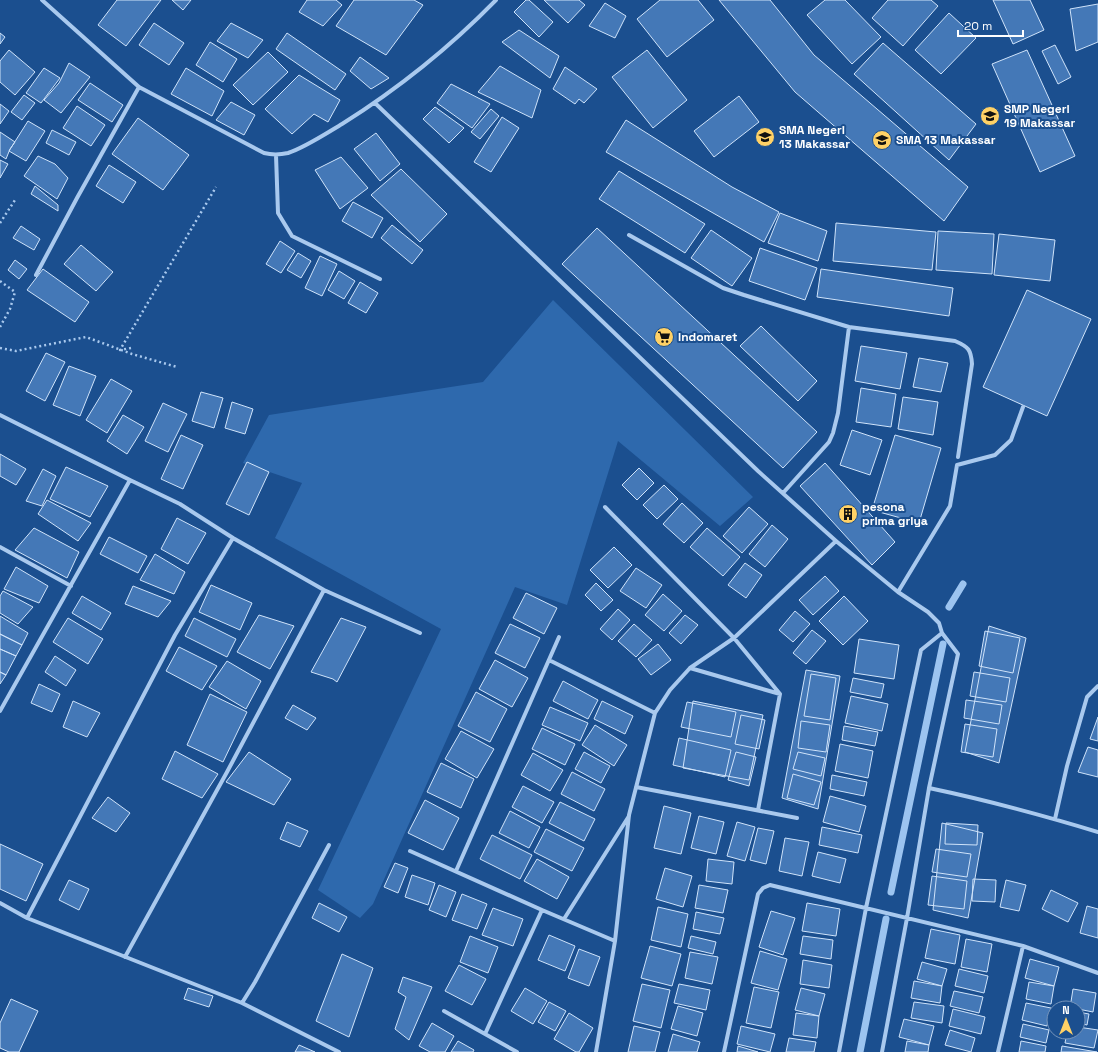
<svg xmlns="http://www.w3.org/2000/svg" width="1098" height="1052" font-family="'Space Grotesk',sans-serif">
	<style>
		.green { fill: #2e69ad }
		.lines { fill: none; stroke-linecap: round; stroke-linejoin: round }
		.stream { stroke: #9cc4f0; stroke-width: 7 }
		.building { fill: #4478b7; stroke: #cfe3fa }
		.path { stroke: #a9c9ee; stroke-width: 2.5; stroke-dasharray: 2 3; stroke-linecap: butt }
		.street { stroke: #a9c9ee; stroke-width: 4 }
		.labels { text-anchor: middle; dominant-baseline: central; stroke-width: 4; stroke-linejoin: round; paint-order: stroke }
		.poi-label { font-size: 12px; font-weight: bold; fill: #fff; stroke: #1b4f8f; text-anchor: start }
	</style>
	<rect width="100%" height="100%" fill="#1b4f8f"/>
	<path class="green" d="M553,300L753,497L720,526L618,441L567,605L515,587L373,904L360,918L318,890L441,629L275,538L302,483L243,463L269,415L483,382Z"/>
	<g class="lines">
		<path class="stream" d="M949,607L963,584
			M891,892L943,644
			M860,1052L886,919"/>
	</g>
	<path class="building" d="M117,0H161L126,46L98,25Z
		M172,0H191L183,10Z
		M307,0H336L342,5L323,26L299,12Z
		M354,0H414L423,5L386,55L336,26Z
		M526,0H529L553,22L539,37L514,12Z
		M544,0H579L585,5L568,23Z
		M660,0H698L714,20L667,57L637,19Z
		M719,0H770L814,55L968,187L944,221L795,92Z
		M825,0H845L881,37L852,64L807,15Z
		M888,0H931L938,6L903,46L872,18Z
		M993,0H1030L1044,30L1013,44Z
		M605,3L626,16L615,38L589,26Z
		M1098,4V42L1076,51L1070,9Z
		M949,13L976,38L941,74L915,50Z
		M154,23L184,43L169,65L139,45Z
		M231,23L263,40L248,58L217,41Z
		M519,30L559,56L550,78L502,42Z
		M0,33L5,37L0,44Z
		M287,33L346,74L335,90L276,49Z
		M210,42L237,59L223,82L196,65Z
		M883,43L976,124L949,160L854,74Z
		M1055,45L1071,77L1058,84L1042,51Z
		M9,50L35,72L15,95L0,82V61Z
		M647,50L687,100L653,128L612,77Z
		M1027,50L1075,156L1040,172L992,64Z
		M268,52L288,72L253,105L233,85Z
		M360,57L389,78L371,89L350,71Z
		M69,63L90,77L61,113L44,100L59,83Z
		M500,66L541,90L532,118L478,92Z
		M565,67L597,89L584,103L579,99L575,104L553,89Z
		M44,68L60,78L41,103L26,93Z
		M186,68L224,91L212,116L171,94Z
		M299,75L340,100L328,122L314,114L292,134L265,109Z
		M90,83L123,105L112,122L78,100Z
		M451,84L490,104L472,128L437,103Z
		M24,95L35,103L22,120L11,112Z
		M739,96L759,122L714,157L694,131Z
		M231,102L255,115L244,135L216,120Z
		M0,104L9,111L0,124Z
		M77,106L105,125L91,146L63,128Z
		M435,107L464,128L449,143L423,119Z
		M491,109L499,116L480,139L471,132Z
		M502,117L519,128L491,172L474,162Z
		M138,118L189,155L163,190L112,154Z
		M626,120L732,187L779,212L764,242L606,152Z
		M28,121L45,131L26,161L9,151Z
		M52,130L76,142L69,155L46,143Z
		M0,132L15,142L10,149L6,159L0,155Z
		M376,133L400,164L380,181L354,149Z
		M38,156L55,164L68,178L57,199L24,176Z
		M341,157L368,188L340,209L315,170Z
		M0,160L8,164L0,178Z
		M109,165L136,182L123,203L96,186Z
		M401,169L447,214L420,242L371,195Z
		M619,171L705,224L685,253L599,199Z
		M35,186L58,205V211L31,194Z
		M353,202L383,218L372,238L342,221Z
		M780,213L827,231L818,261L768,243Z
		M836,223L936,232L932,270L833,261Z
		M392,225L423,250L412,264L381,238Z
		M21,226L40,239L34,250L13,238Z
		M597,228L817,432L783,468L562,264Z
		M711,230L752,258L732,286L691,258Z
		M938,231L994,234L992,274L936,270Z
		M999,234L1055,240L1050,281L994,275Z
		M280,241L295,251L281,273L266,264Z
		M81,245L113,272L96,291L64,264Z
		M760,248L817,268L805,300L749,281Z
		M298,253L311,261L301,278L287,270Z
		M320,256L337,264L322,296L305,288Z
		M15,260L27,269L19,279L8,270Z
		M43,269L89,302L75,322L27,290Z
		M821,269L953,288L949,316L817,297Z
		M339,271L355,281L344,299L328,290Z
		M360,282L378,293L366,313L348,303Z
		M1027,290L1091,319L1047,416L983,387Z
		M761,326L817,381L798,401L740,346Z
		M861,346L907,353L900,389L855,381Z
		M46,353L65,362L45,401L26,391Z
		M919,358L948,363L941,392L913,387Z
		M69,366L96,376L80,416L53,405Z
		M111,379L132,391L107,433L86,420Z
		M861,388L896,394L891,427L856,422Z
		M201,392L223,398L214,428L192,421Z
		M903,397L938,402L933,435L898,429Z
		M232,402L253,409L245,434L225,428Z
		M163,403L187,414L168,452L145,441Z
		M123,415L144,427L127,454L107,441Z
		M852,430L882,440L870,475L840,465Z
		M181,435L203,445L183,489L161,479Z
		M895,435L941,448L919,523L872,510Z
		M0,454L26,469L16,485L0,476Z
		M247,462L269,472L249,515L226,504Z
		M825,463L895,542L872,565L800,486Z
		M66,467L108,486L90,517L50,499Z
		M639,468L654,483L637,500L622,485Z
		M43,469L56,476L42,506L26,501Z
		M664,485L678,499L657,519L643,505Z
		M47,500L91,523L78,541L38,514Z
		M682,503L703,523L684,543L663,524Z
		M749,507L768,524L742,553L723,536Z
		M177,518L206,533L188,564L161,549Z
		M772,525L788,539L765,567L749,554Z
		M34,528L79,552L67,578L15,550Z
		M707,528L740,557L723,576L690,547Z
		M109,537L147,556L138,573L100,554Z
		M614,547L632,565L608,588L590,570Z
		M155,554L185,572L174,594L140,580Z
		M745,563L762,575L746,598L728,585Z
		M16,567L48,586L39,603L4,589Z
		M636,568L662,585L646,608L620,591Z
		M825,576L839,591L813,615L799,600Z
		M596,583L613,600L601,611L585,595Z
		M211,585L252,603L240,630L199,612Z
		M133,586L171,601L158,617L125,604Z
		M3,591L33,607L18,624L0,613V596Z
		M526,593L557,608L544,634L513,618Z
		M663,594L682,611L664,631L645,615Z
		M82,596L111,613L101,630L72,613Z
		M844,596L868,621L843,645L819,621Z
		M618,609L630,620L612,640L600,629Z
		M795,611L810,624L793,642L779,630Z
		M259,615L294,626L270,669L237,652Z
		M685,615L698,625L681,644L669,633Z
		M0,616L28,633L22,645L0,634Z
		M68,618L103,639L88,664L53,642Z
		M194,618L236,639L227,657L185,636Z
		M341,618L366,627L337,682L333,679L311,672Z
		M510,624L540,638L525,668L495,653Z
		M634,624L652,640L636,657L618,641Z
		M989,626L1026,638L999,763L965,752Z
		M812,630L826,641L806,664L793,653Z
		M985,631L1020,638L1013,673L979,666Z
		M0,634L22,645L16,656L0,649Z
		M859,639L899,645L894,679L854,673Z
		M658,644L671,660L651,675L638,659Z
		M179,647L217,666L202,690L166,671Z
		M0,649L16,656L6,675L0,672Z
		M55,656L76,670L66,686L45,672Z
		M495,660L528,678L512,707L479,689Z
		M227,661L261,681L246,709L209,687Z
		M806,670L840,676L818,809L782,798Z
		M0,672L6,675L0,684Z
		M974,672L1010,678L1006,702L970,696Z
		M811,674L836,678L830,720L804,716Z
		M853,678L884,684L881,698L850,692Z
		M563,681L598,700L588,719L553,701Z
		M39,684L60,694L52,712L31,703Z
		M476,692L507,709L490,742L458,726Z
		M210,694L247,712L223,762L187,745Z
		M851,696L888,704L882,731L845,723Z
		M966,700L1002,705L999,724L964,718Z
		M73,701L100,713L87,737L63,727Z
		M602,701L633,716L625,734L594,719Z
		M693,701L763,715L749,780L683,768Z
		M687,702L736,712L731,737L681,727Z
		M293,705L316,718L307,730L285,718Z
		M550,707L588,723L580,741L542,725Z
		M741,715L765,720L759,749L735,744Z
		M1098,717V741L1090,739Z
		M801,721L830,725L826,752L798,748Z
		M965,724L997,729L993,757L961,752Z
		M595,725L627,745L614,766L582,745Z
		M844,726L878,732L875,746L842,740Z
		M542,728L575,744L565,765L532,749Z
		M461,731L494,749L477,778L445,759Z
		M679,738L731,750L725,777L673,765Z
		M840,744L873,751L868,778L835,771Z
		M1088,747L1098,750V777L1078,772Z
		M175,751L218,774L202,798L162,779Z
		M249,752L291,779L274,805L226,782Z
		M584,752L610,766L601,783L575,769Z
		M736,752L756,757L749,786L728,780Z
		M798,752L825,758L821,776L793,769Z
		M533,753L563,770L550,791L521,775Z
		M441,763L474,779L461,808L427,792Z
		M572,772L605,789L594,811L561,794Z
		M793,774L821,782L814,805L787,798Z
		M832,775L867,782L864,796L830,789Z
		M523,786L554,802L542,823L512,807Z
		M830,796L866,806L859,832L823,822Z
		M108,797L130,813L116,832L92,818Z
		M425,800L459,818L443,850L408,833Z
		M560,802L595,819L584,841L549,823Z
		M664,806L691,813L681,854L654,848Z
		M510,811L540,827L529,848L499,833Z
		M699,816L724,822L716,854L691,848Z
		M287,822L308,831L300,847L280,839Z
		M737,822L755,827L745,861L727,856Z
		M942,823L983,833L968,918L933,910Z
		M946,823L978,825L977,845L945,844Z
		M822,827L862,835L858,853L819,845Z
		M758,828L774,831L766,864L750,860Z
		M546,829L584,848L572,871L534,852Z
		M492,835L532,855L520,879L480,859Z
		M785,838L809,842L802,876L779,871Z
		M0,844L43,864L26,901L0,889Z
		M936,849L971,854L967,877L932,872Z
		M818,852L846,859L840,883L812,876Z
		M537,859L569,877L557,899L524,881Z
		M708,859L734,862L732,884L706,881Z
		M395,863L408,868L398,893L384,887Z
		M665,868L692,876L683,907L656,899Z
		M412,875L435,883L428,905L405,897Z
		M932,876L967,881L964,909L928,905Z
		M973,879L996,880L995,902L972,901Z
		M69,880L89,889L79,910L59,900Z
		M1006,880L1026,885L1019,911L1000,907Z
		M439,885L456,892L446,917L429,910Z
		M699,885L728,890L723,913L695,908Z
		M1051,890L1078,903L1068,922L1042,909Z
		M462,894L487,904L477,929L452,920Z
		M319,903L347,917L339,932L312,918Z
		M807,903L840,909L836,936L802,931Z
		M1087,906L1098,909V938L1080,933Z
		M658,907L688,914L681,947L651,940Z
		M493,908L523,919L513,946L482,935Z
		M771,911L795,918L783,955L759,947Z
		M696,912L724,918L720,934L693,929Z
		M931,929L960,935L955,964L925,958Z
		M549,935L575,946L565,971L538,960Z
		M470,936L498,947L488,973L460,962Z
		M691,936L716,942L713,954L688,948Z
		M803,936L833,940L831,959L800,954Z
		M966,939L992,944L987,972L961,967Z
		M650,946L681,954L672,986L641,978Z
		M579,949L600,957L589,986L568,978Z
		M760,951L787,959L778,990L751,983Z
		M690,952L718,957L712,984L685,978Z
		M342,954L373,968L349,1037L316,1021Z
		M1030,959L1059,967L1054,986L1025,978Z
		M803,960L832,965L829,988L800,984Z
		M922,962L947,969L942,986L917,979Z
		M459,965L486,979L472,1005L445,991Z
		M959,969L988,976L984,993L955,986Z
		M403,977L432,987L409,1040L395,1029L406,997L398,992Z
		M914,981L942,986L940,1003L911,998Z
		M1029,982L1054,986L1051,1004L1026,999Z
		M642,984L670,990L661,1028L633,1021Z
		M679,984L710,990L706,1010L674,1003Z
		M754,987L779,992L771,1028L746,1023Z
		M188,988L213,996L209,1007L184,999Z
		M525,988L547,1001L533,1024L511,1011Z
		M801,988L825,994L819,1016L795,1010Z
		M1073,989L1096,993L1093,1012L1078,1009V1008H1070Z
		M954,991L983,997L979,1013L950,1006Z
		M11,999L38,1011L19,1052H9L0,1048V1023Z
		M549,1002L566,1011L555,1031L538,1022Z
		M914,1002L944,1006L942,1023L911,1018Z
		M1026,1003L1051,1008L1047,1026L1022,1020Z
		M678,1006L703,1013L697,1036L671,1029Z
		M953,1009L985,1017L981,1034L949,1026Z
		M1078,1012L1089,1014L1087,1025L1078,1023Z
		M569,1013L593,1028L579,1052H576L554,1039Z
		M796,1013L819,1016L817,1038L793,1035Z
		M904,1019L934,1026L929,1045L899,1037Z
		M432,1023L454,1036L445,1052H430L419,1046Z
		M1023,1024L1049,1030L1046,1043L1020,1037Z
		M634,1026L660,1032L655,1052H628Z
		M741,1026L775,1034L770,1052L737,1044Z
		M1078,1027L1098,1030L1094,1048L1065,1043L1067,1032H1078Z
		M950,1030L975,1038L971,1052L945,1045Z
		M673,1034L700,1042L697,1052H668Z
		M789,1038L816,1042L814,1052H786Z
		M458,1041L474,1050L473,1052H451Z
		M907,1041L929,1045L928,1052H905Z
		M1021,1041L1046,1046L1045,1052H1019Z
		M299,1045L315,1052H295Z
		M738,1046L758,1052H737Z
		M1062,1046L1097,1052H1061Z"/>
	<g class="lines">
		<path class="path" d="M0,223L15,200
			M0,281L15,292L10,309L0,327
			M0,348L16,351L86,337L132,354L177,367
			M131,348L120,350L216,187"/>
		<path class="street" d="M42,0L139,87L264,153C272,155 279,155 288,153C304,148 327,133 342,124C396,90 451,46 496,0
			M375,103L758,471L836,541L898,592L928,612L939,623L942,633L958,654L929,788L907,918L882,1052
			M276,155L278,213L292,236L380,279
			M629,235L723,288L744,295L849,327L838,413L833,433L829,442L783,493
			M36,275L77,198L139,87
			M849,327L955,341C969,347 971,350 972,364L958,457
			M0,415L130,480
			M605,507L734,638L780,694
			M0,547L71,586
			M898,592L950,506L957,465L995,455L1011,440L1023,407
			M549,660L655,713
			M690,668L780,694L758,810
			M0,711L130,480L180,504L233,538L324,590L420,633
			M636,787L797,818
			M929,788C986,800 1042,815 1098,832
			M1055,819L1067,766L1087,697L1098,686
			M410,851L542,910L485,1034
			M456,871L559,637
			M0,903L27,918L242,1003L255,982L329,845
			M542,910L615,941
			M27,918L175,635L233,538
			M564,919L629,816
			M125,957L227,772L324,590
			M242,1003L339,1052
			M444,1011L517,1052
			M596,1052L615,941L629,815L655,713L670,690L690,668L734,638L836,541
			M724,1052L758,894L763,888L770,885L1023,946L1098,973
			M839,1052L866,908L921,650L942,633
			M998,1052L1023,946"/>
	</g>
	<defs>
		<symbol id="school-disc" viewBox="-11 -11 22 22"><circle r="9.5" fill="#ffd166" stroke="#1b4f8f"/><path d="M0-5L7-2L0 1L-7-2ZM-4 1L0 2.5L4 1V4Q0 6-4 4Z" fill="#111"/></symbol>
		<symbol id="supermarket-disc" viewBox="-11 -11 22 22"><circle r="9.5" fill="#ffd166" stroke="#1b4f8f"/><path d="M-6-5.5h2.5l.6 2H6L4.5 2H-2.5L-4.4-4H-6ZM-1.5 3.2a1.3 1.3 0 1 0 .1 0ZM3 3.2a1.3 1.3 0 1 0 .1 0Z" fill="#111"/></symbol>
		<symbol id="building-disc" viewBox="-11 -11 22 22"><circle r="9.5" fill="#ffd166" stroke="#1b4f8f"/><path d="M-4-6H4V6H1V3H-1V6H-4ZM-2.5-4.3h1.7v1.8h-1.7ZM.8-4.3h1.7v1.8H.8ZM-2.5-1h1.7V.8h-1.7ZM.8-1h1.7V.8H.8Z" fill="#111"/></symbol>
	</defs>
	<g fill-rule="evenodd">
		<use href="#school-disc" x="979" y="105" width="22" height="22"/>
		<use href="#school-disc" x="754" y="126" width="22" height="22"/>
		<use href="#school-disc" x="871" y="129" width="22" height="22"/>
		<use href="#supermarket-disc" x="653" y="326" width="22" height="22"/>
		<use href="#building-disc" x="837" y="503" width="22" height="22"/>
	</g>
	<g class="labels">
		<g class="poi-label">
			<text x="1004" y="109">SMP Negeri<tspan x="1004" dy="14">19 Makassar</tspan></text>
			<text x="779" y="130">SMA Negeri<tspan x="779" dy="14">13 Makassar</tspan></text>
			<text x="896" y="140">SMA 13 Makassar</text>
			<text x="678" y="337">Indomaret</text>
			<text x="862" y="507">pesona<tspan x="862" dy="14">prima griya</tspan></text>
		</g>
	</g>
	<g transform="translate(1066 1020)"><circle r="19" fill="#1b4f8f" stroke="#7695bc"/>
	<path d="M0-3L7 15L0 10L-7 15Z" fill="#ffd166"/>
	<text y="-6" font-size="11" font-weight="bold" text-anchor="middle" fill="#ffffff">N</text>
	</g>
	<path d="M958 30v6h65v-6" fill="none" stroke="#ffffff" stroke-width="2"/>
	<text x="964" y="30" font-size="12" fill="#ffffff" stroke="#1b4f8f" stroke-width="3" paint-order="stroke">20 m</text>
</svg>
